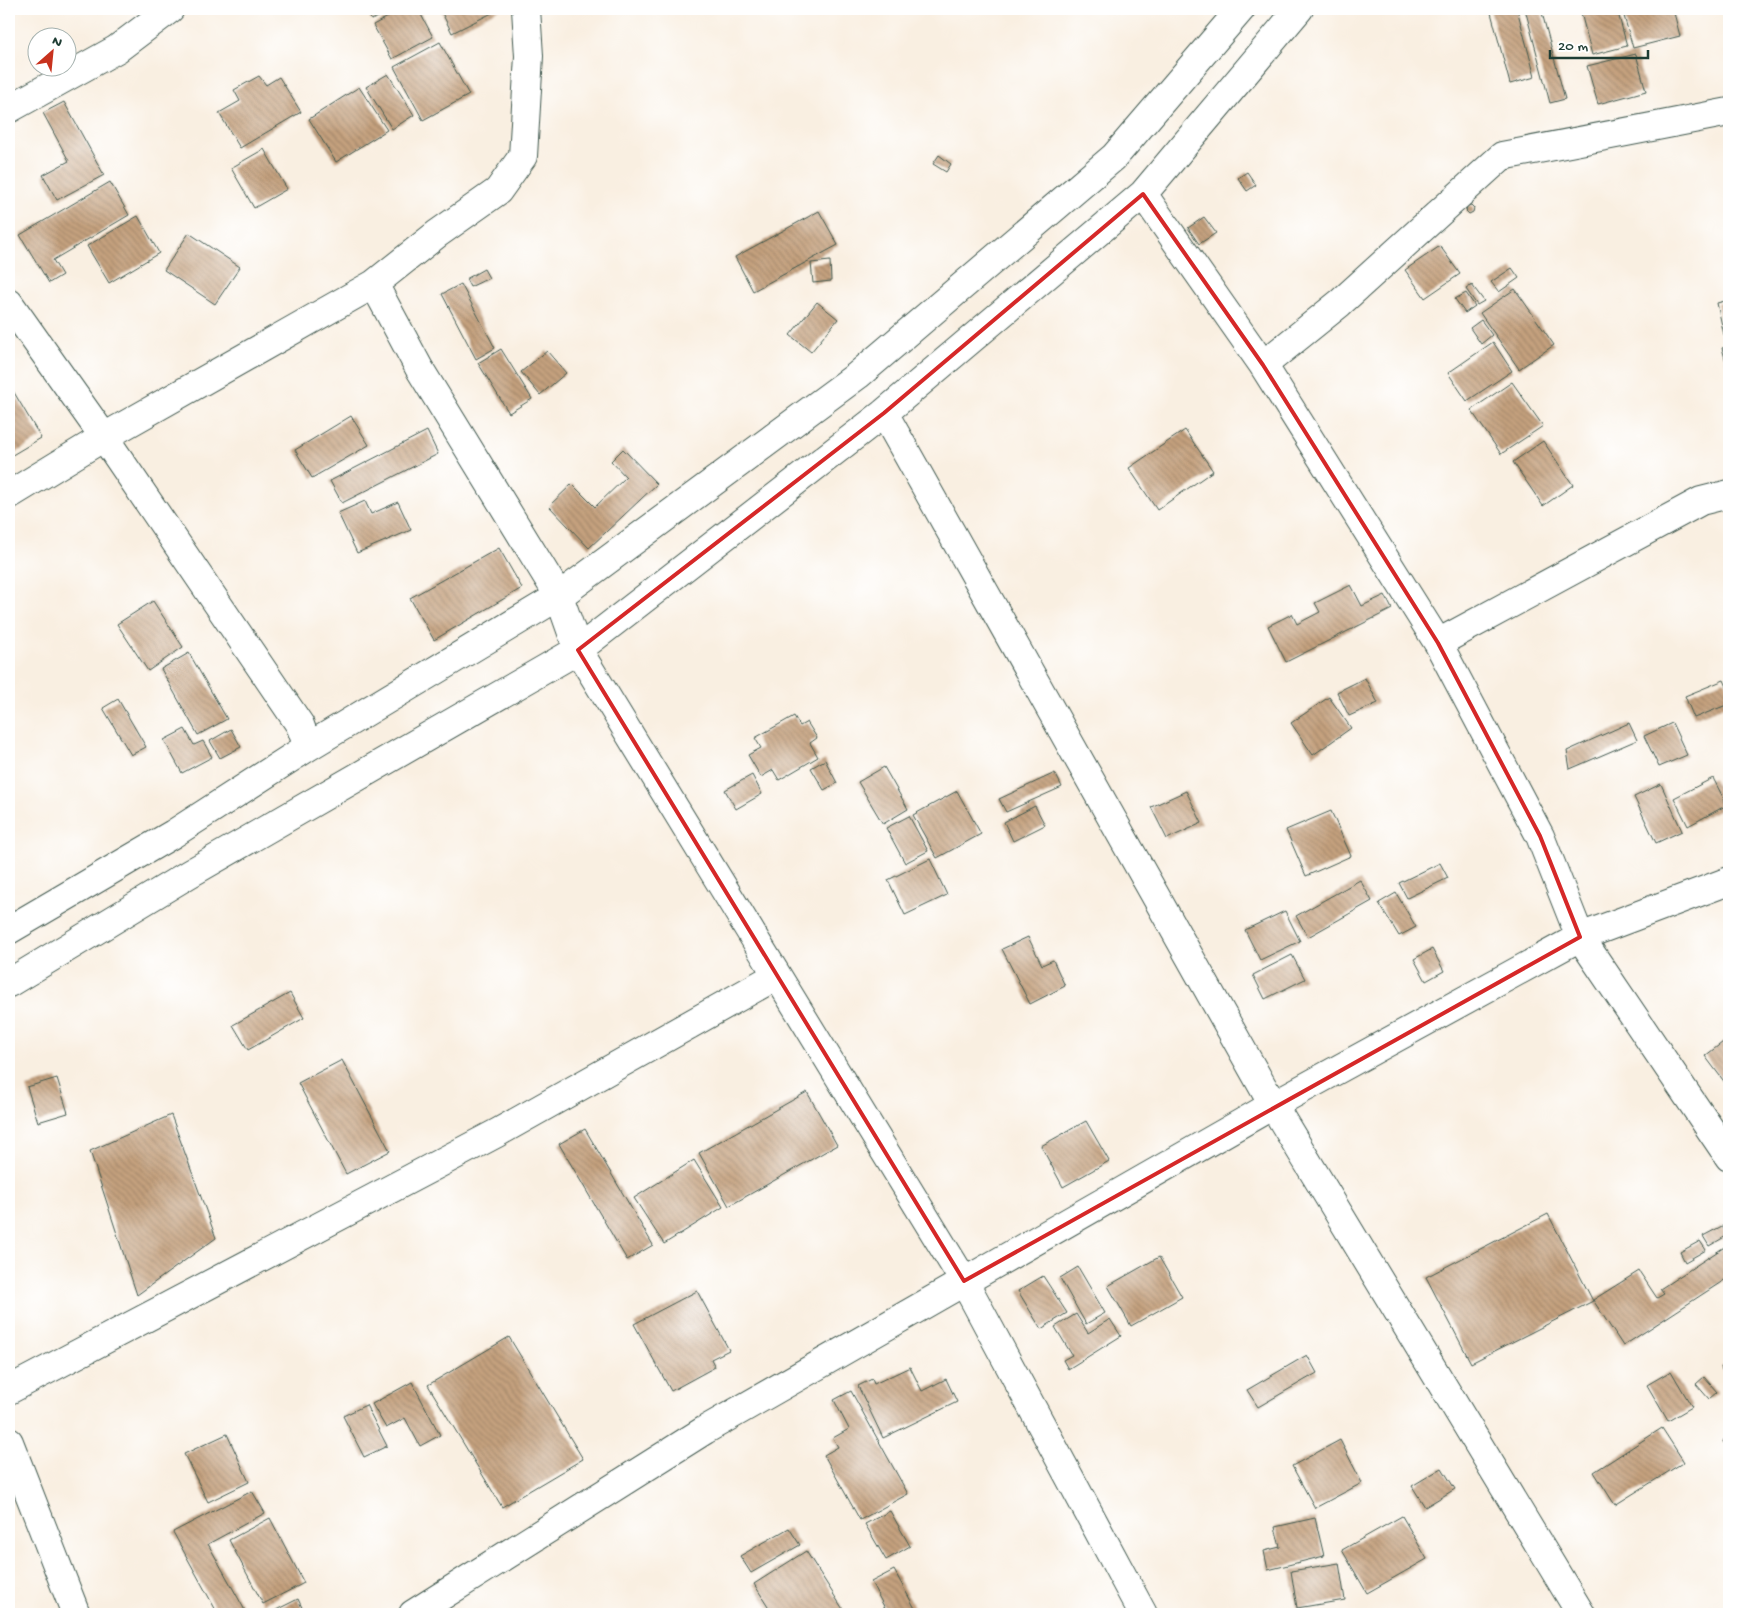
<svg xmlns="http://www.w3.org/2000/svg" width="1738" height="1623" font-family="'Gochi Hand',sans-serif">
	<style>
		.building { fill: url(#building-back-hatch) }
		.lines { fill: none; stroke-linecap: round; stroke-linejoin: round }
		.minor-casing { stroke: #40584e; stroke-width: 30 }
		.minor { stroke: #fff; stroke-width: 28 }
		.marked { fill: none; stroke: #d62828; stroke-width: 4; stroke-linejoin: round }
	</style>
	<defs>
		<pattern id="building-back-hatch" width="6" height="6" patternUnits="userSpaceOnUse" patternTransform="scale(1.25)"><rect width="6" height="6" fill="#c5a17e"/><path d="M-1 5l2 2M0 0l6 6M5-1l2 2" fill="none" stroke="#9f8468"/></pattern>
	</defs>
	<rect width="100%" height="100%" fill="#fff"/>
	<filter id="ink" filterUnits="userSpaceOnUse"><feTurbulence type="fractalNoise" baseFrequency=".02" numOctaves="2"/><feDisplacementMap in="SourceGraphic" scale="10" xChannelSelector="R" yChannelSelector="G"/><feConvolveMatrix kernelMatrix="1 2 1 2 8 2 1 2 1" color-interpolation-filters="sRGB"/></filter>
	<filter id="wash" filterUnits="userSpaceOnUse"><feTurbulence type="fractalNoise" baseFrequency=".0096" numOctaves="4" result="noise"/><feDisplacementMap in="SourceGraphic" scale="20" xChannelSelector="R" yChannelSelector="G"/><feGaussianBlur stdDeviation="1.12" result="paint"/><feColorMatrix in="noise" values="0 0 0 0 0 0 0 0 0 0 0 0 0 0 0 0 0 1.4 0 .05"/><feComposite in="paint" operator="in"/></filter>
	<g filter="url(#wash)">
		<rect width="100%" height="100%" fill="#f9efe1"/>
		<g id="blocks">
			<path class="building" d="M366,9H399L371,20Z
				M403,9H418L433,37L392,59L373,25Z
				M440,9H500L452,33Z
				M1490,9H1517L1535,77L1510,84Z
				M1525,9H1541L1565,99L1550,103Z
				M1580,9H1617L1627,46L1592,55Z
				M1622,9H1673L1680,36L1633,48Z
				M440,42L469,95L423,120L394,67Z
				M1636,54L1646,91L1598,104L1587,66Z
				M388,74L414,115L392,129L366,87Z
				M259,76L266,85L279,77L301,112L240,148L219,113L240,101L234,90Z
				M359,87L387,130L336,162L309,119Z
				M64,102L104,175L57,200L43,175L69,161L43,113Z
				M264,149L287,189L254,208L231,168Z
				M939,155L951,164L946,172L933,164Z
				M1247,172L1256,185L1247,191L1238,178Z
				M110,182L129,215L53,260L62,275L49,283L20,235Z
				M1471,205L1474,208L1473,212L1469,214L1466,211L1467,206Z
				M819,211L838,245L753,291L735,257Z
				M138,216L159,253L109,283L87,246Z
				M1204,217L1216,233L1199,244L1188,228Z
				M189,233L240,267L215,304L164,270Z
				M1440,246L1460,274L1425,298L1405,270Z
				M830,261L831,281L813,283L811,263Z
				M1512,268L1519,278L1499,292L1491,282Z
				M484,269L489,278L470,287L466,279Z
				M461,284L495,348L476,359L442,294Z
				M1472,285L1484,301L1477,305L1466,289Z
				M1515,289L1554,345L1519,369L1480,313Z
				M1466,293L1475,306L1465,313L1455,299Z
				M1729,300V334L1724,335L1717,303Z
				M817,302L838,319L811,352L790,335Z
				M1481,320L1492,335L1481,344L1470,328Z
				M1493,342L1512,371L1467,401L1448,373Z
				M1729,346V372L1722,348Z
				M501,349L532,399L509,413L478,363Z
				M547,351L566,373L540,395L521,372Z
				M1512,382L1543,426L1501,454L1471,410Z
				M9,384L41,438L9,457Z
				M351,416L369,445L312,478L295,450Z
				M1185,430L1213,471L1157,510L1129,468Z
				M427,431L438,454L342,503L330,481Z
				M1543,441L1573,485L1543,506L1513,462Z
				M623,449L657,484L589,548L549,506L572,484L595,507L626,477L611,461Z
				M365,501L371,514L398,502L411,530L357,553L338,513Z
				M499,548L522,588L434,640L410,598Z
				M1351,585L1362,606L1385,595L1392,609L1286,662L1268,626L1292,614L1297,624L1320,612L1315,603Z
				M153,601L183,647L148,671L117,624Z
				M189,653L227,719L198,735L161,669Z
				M1365,678L1378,703L1349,716L1337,692Z
				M1724,680L1729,691V704L1694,718L1685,696Z
				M1329,697L1351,728L1313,755L1291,723Z
				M118,699L146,747L131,755L103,708Z
				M794,716L800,726L807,722L817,738L810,743L818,757L779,780L773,770L761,777L748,755L761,748L755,738Z
				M1629,723L1637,740L1570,769L1567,751Z
				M1672,723L1687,755L1659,767L1644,736Z
				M185,729L194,745L203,741L212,757L182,773L164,740Z
				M231,729L241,747L220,758L210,741Z
				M825,760L837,783L824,790L811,768Z
				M884,767L908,809L883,824L858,782Z
				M1055,773L1062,787L1006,812L999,799Z
				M752,775L762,794L736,809L725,790Z
				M1713,778L1727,805L1688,826L1674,798Z
				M1661,784L1682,831L1656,843L1634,797Z
				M957,791L981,834L937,858L913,815Z
				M1186,791L1202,823L1167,839L1151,807Z
				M1035,806L1045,825L1013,841L1004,822Z
				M1331,811L1351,856L1306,876L1286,830Z
				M909,816L928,851L905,863L886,828Z
				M930,859L947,895L905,915L888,880Z
				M1440,863L1448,878L1407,898L1399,883Z
				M1360,880L1372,901L1308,937L1296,916Z
				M1396,893L1416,927L1399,936L1379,903Z
				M1285,911L1300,941L1260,960L1245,930Z
				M1028,937L1042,965L1053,960L1065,986L1030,1004L1002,949Z
				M1432,949L1444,971L1426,981L1414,959Z
				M1292,955L1305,979L1265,999L1253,975Z
				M290,993L304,1018L248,1050L233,1025Z
				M1727,1039L1729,1042V1088L1705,1056Z
				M342,1060L390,1151L346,1174L298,1083Z
				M57,1078L68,1113L38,1122L27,1087Z
				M807,1092L837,1145L729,1206L699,1153Z
				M171,1115L216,1238L137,1295L90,1151Z
				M1086,1121L1109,1161L1063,1187L1041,1146Z
				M585,1129L653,1245L627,1260L559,1144Z
				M694,1160L723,1207L664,1244L634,1198Z
				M1548,1214L1593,1301L1471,1363L1426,1277Z
				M1722,1226L1728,1235L1709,1246L1703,1236Z
				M1700,1241L1706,1250L1685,1262L1680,1252Z
				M1729,1244V1277L1623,1346L1593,1300L1639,1271L1657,1298L1664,1294L1660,1289Z
				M1159,1257L1182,1297L1131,1326L1108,1286Z
				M1078,1267L1105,1313L1086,1324L1060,1278Z
				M1043,1276L1067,1313L1041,1329L1018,1291Z
				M697,1291L729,1350L711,1359L715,1367L671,1391L634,1324Z
				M1076,1314L1088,1333L1110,1319L1121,1336L1068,1369L1063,1360L1072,1355L1055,1327Z
				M509,1337L583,1459L502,1507L428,1385Z
				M1307,1355L1317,1373L1258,1407L1247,1390Z
				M1728,1364L1729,1373L1724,1375L1721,1367Z
				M910,1367L922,1391L946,1379L957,1402L883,1438L858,1386L872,1379L874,1384Z
				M1671,1371L1692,1407L1668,1421L1647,1385Z
				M1704,1377L1717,1392L1709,1399L1696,1384Z
				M412,1382L440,1435L420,1446L405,1418L386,1428L372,1404Z
				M851,1391L908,1494L860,1520L824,1455L838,1447L833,1438L849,1429L834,1400Z
				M366,1405L387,1446L364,1457L343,1416Z
				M1662,1428L1684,1462L1615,1505L1594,1472Z
				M1729,1429V1445L1723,1442Z
				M227,1434L249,1482L208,1502L184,1454Z
				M1340,1440L1362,1483L1315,1508L1292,1466Z
				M1442,1468L1455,1489L1425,1507L1412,1486Z
				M252,1491L265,1513L208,1544L247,1614H218L173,1532Z
				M890,1511L910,1546L886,1560L865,1524Z
				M1402,1516L1427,1559L1367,1593L1342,1550Z
				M270,1518L304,1583L263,1604L229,1540Z
				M1315,1518L1324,1556L1268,1570L1264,1551L1280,1547L1275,1527Z
				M789,1528L800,1545L751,1573L740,1556Z
				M806,1551L846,1614H773L754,1584Z
				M1339,1563L1345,1600L1297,1608L1291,1571Z
				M894,1570L918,1614H888L871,1582Z
				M298,1599L305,1614H277L276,1610Z"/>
		</g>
	</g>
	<g filter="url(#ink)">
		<use href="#blocks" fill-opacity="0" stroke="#40584e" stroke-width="1"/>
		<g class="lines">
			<defs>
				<path id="minor" d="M9,109L117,49L170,9
					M1143,194L1263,365L1438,643L1540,836L1580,937L1729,1157
					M374,284L419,368L559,596L578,650L964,1281L1143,1614
					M9,303L104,437L300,725L308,747
					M1263,365L1340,303L1502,156L1729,112
					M884,413L1273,1105L1581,1614
					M9,495L104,437L374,284L437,234L498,191L523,156L529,56L526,9
					M1438,643L1701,501L1729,494
					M9,930L173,834L308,747L559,596L858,375L1114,157L1241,9
					M9,983L189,874L578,650L884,413L1143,194L1299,9
					M9,1390L497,1133L776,976
					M9,1442L76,1614
					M413,1614L705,1430L1273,1105L1580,937L1729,881"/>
			</defs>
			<use href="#minor" class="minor-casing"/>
			<use href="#minor" class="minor"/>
		</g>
	</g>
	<path class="marked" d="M1143,194L1263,365L1438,643L1540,836L1580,937L964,1281L578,650L884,413Z"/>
	<rect width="1738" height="1623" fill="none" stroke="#fff" stroke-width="30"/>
	<g transform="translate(52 52) rotate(27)"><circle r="24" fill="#ffffff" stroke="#a5b1ae"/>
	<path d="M0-4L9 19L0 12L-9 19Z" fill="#c8321e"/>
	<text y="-8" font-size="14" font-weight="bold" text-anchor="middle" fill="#1f3d34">N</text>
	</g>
	<path d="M1550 50v8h98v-8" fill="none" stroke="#1f3d34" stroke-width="2.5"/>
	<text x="1558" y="50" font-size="15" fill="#1f3d34" stroke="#ffffff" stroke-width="4" paint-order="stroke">20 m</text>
</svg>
